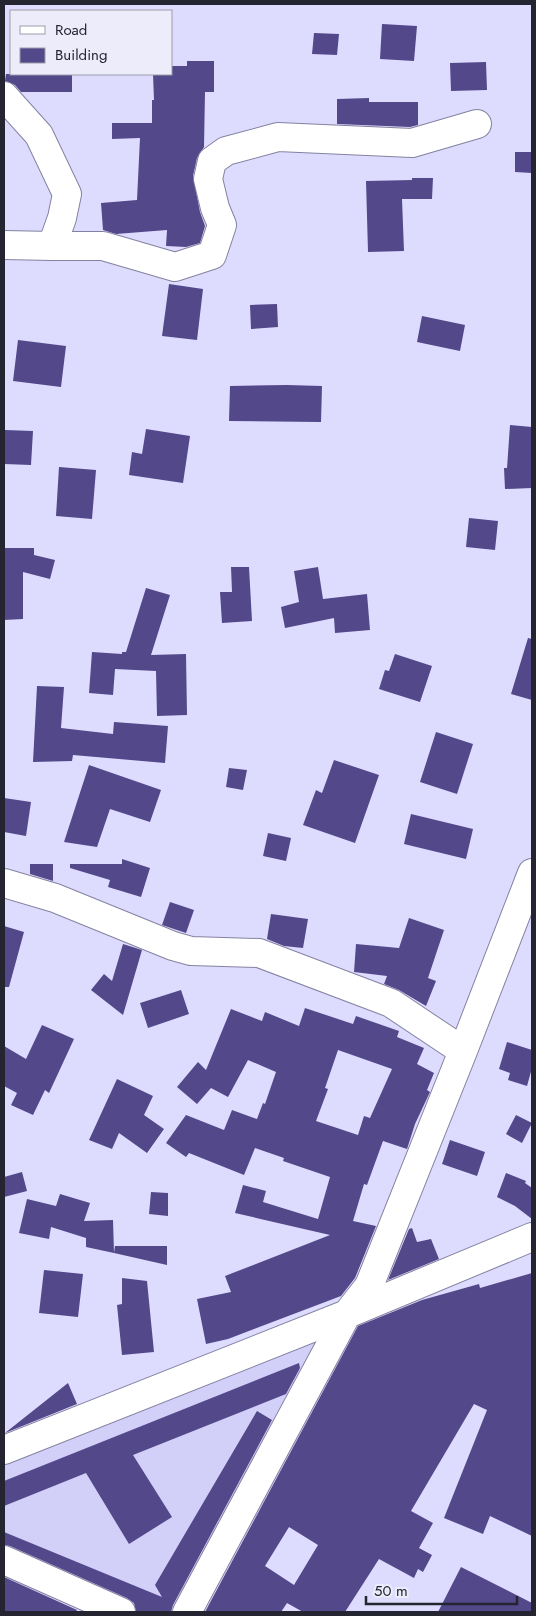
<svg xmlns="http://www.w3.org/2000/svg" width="536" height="1616" font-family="Jost,sans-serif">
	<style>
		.built { fill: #d2cff8 }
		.building { fill: #52488a; fill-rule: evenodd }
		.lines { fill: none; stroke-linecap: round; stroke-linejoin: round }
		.minor-casing { stroke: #8482a1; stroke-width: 30 }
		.minor { stroke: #fff; stroke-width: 28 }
	</style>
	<rect width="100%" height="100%" fill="#dedcfe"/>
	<path class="built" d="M321,1337L329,1347L173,1612H156L4,1548V1461Z"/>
	<path class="building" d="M382,24L417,26L414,61L380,59Z
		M314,33L339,34L337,55L312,54Z
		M187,61H214V92H205L204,147L197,158L193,176L200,212L205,226L200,243L186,247L166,246L167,230L116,234L103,230L101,203L137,200L140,138L112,139V123H152V100H154L153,74H171V66H187Z
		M486,62L487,90L451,91L450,63Z
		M6,74H72V92H21L15,85L5,81Z
		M369,98V102H418V125L410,127L337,124V99Z
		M515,152H532V173L515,172Z
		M412,178H433L432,199H402L404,251L368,252L366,181L412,180Z
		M169,284L203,289L197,340L162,336Z
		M277,304L278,327L251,329L250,305Z
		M422,316L465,325L460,351L417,342Z
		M18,340L66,346L61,387L13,381Z
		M287,385L322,386L321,422L229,421L230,386Z
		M510,425L532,427V488L505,489L504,468H507Z
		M146,429L190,436L183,483L129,475L132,452L142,454Z
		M5,430L33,431L31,465L4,464Z
		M59,467L96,470L92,519L56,516Z
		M469,518L498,521L495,550L466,547Z
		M4,548H34V555L55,560L50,579L23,572V619L4,620Z
		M231,567H249L252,621L222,623L220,592H232Z
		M318,567L323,599L367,594L370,630L335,633L334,618L285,628L281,607L299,602L294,571Z
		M146,588L170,595L151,655L186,654L187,715L157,716L156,671L115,669L113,695L89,693L92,652L122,654V652H126Z
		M528,638L532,639V700L511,694Z
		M395,654L432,666L420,702L379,689L385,670L389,671Z
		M37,686L64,687L61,728L113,734L114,722L168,726L165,763L73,755L72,761L33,762Z
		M436,732L473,744L457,794L420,782Z
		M334,760L379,775L355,843L303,825L316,790L322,793Z
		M89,765L161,790L150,822L110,809L97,847L64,842Z
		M229,768L247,770L243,790L226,787Z
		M4,798L31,802L26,836L4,832Z
		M411,814L473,829L466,859L404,844Z
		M268,833L291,838L286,861L263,856Z
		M122,859L150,868L141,897L108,887L110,880L70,868V864H122Z
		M30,864H53V881L30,874Z
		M170,902L194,910L186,933L162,925Z
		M271,914L308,919L303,948L284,946L267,939Z
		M409,918L444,930L428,978L436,981L426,1006L399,990L384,984L387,976L354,972L356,944L399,948Z
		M4,926L24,932L9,987H4Z
		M123,944L142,950L123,1015L91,990L104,974L112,981Z
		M181,990L189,1014L148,1028L140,1003Z
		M305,1008L353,1024L356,1016L399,1031L397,1037L424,1048L417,1064L434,1073L427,1090L430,1092L415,1124L407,1149L383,1141L367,1185L364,1184L353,1221L376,1226L355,1278L341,1296L228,1339L206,1344L197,1299L231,1292L225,1276L330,1235L235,1213L243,1185L266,1191L263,1202L318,1219L330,1177L283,1161L284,1158L255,1148L244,1175L189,1153L186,1157L166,1143L186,1115L224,1130L232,1110L257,1119L263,1103L265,1104L276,1072L248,1060L228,1097L211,1088L197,1104L177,1087L198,1062L206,1070L231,1009L262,1021L265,1012L299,1026ZM338,1050L392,1069L370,1118L364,1116L358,1135L316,1121L328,1089L325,1088Z
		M42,1025L74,1039L49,1093L45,1090L33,1115L11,1105L17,1093L4,1086V1046L26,1059Z
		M507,1042L532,1050V1068L527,1086L508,1080L510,1073L499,1069Z
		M117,1079L153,1096L144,1115L164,1129L147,1153L119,1133L112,1149L89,1140Z
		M516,1115L532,1123L522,1143L506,1134Z
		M450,1140L485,1152L477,1176L442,1164Z
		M22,1172L27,1191L4,1197V1177Z
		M506,1173L526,1181L525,1183L532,1188V1219L515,1206L497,1197Z
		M151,1192L168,1193V1216L149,1214Z
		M60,1194L90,1203L84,1221L113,1220L114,1253L86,1247V1238L51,1227L49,1239L19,1233L27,1199L56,1206Z
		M412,1228L417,1242L431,1239L439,1259L388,1280L409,1229Z
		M115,1246H167V1265L114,1253Z
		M44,1270L83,1274L78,1317L39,1313Z
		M532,1273V1536L490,1516L483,1534L444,1518L487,1410L474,1404L411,1511L433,1523L419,1548L432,1555L423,1572L418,1569L414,1578L379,1559L345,1612H303L287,1603L281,1612H205L358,1326L422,1300L479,1284L480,1288ZM289,1527L318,1545L294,1585L265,1566Z
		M122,1278L147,1281L154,1352L122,1355L117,1305L122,1304Z
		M299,1363L300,1368L286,1394L133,1455L172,1517L129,1544L86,1473L4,1506V1481Z
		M68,1383L77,1404L5,1433Z
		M257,1411L272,1420L173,1605L171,1612H136L134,1603L127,1598L10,1546L4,1545V1532L162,1597L155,1585Z
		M461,1567L532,1603V1612H438Z
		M4,1577L77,1610L76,1612H4Z"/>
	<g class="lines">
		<defs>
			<path id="minor" d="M4,96L39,135L67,194L62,218L52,246L4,245
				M52,246H103L175,267L212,255L222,225L215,208L208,179L212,161L226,151L278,137L412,143L477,124
				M4,883L55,898L173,946L191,951L259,953L391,1003L463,1051
				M4,1450L347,1314L532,1237
				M4,1560L121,1612
				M187,1612L347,1314L369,1286L463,1051L532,873"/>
		</defs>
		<use href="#minor" class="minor-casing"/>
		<use href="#minor" class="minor"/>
	</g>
	<rect width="536" height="1616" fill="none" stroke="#252431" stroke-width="10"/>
	<rect x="10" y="10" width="162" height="65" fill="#ececfa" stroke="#9c9caa"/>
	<rect x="20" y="26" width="25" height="8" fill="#ffffff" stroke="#9c9caa"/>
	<text x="55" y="35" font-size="15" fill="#252431">Road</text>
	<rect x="20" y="48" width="25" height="15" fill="#52488a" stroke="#9c9caa"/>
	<text x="55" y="60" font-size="15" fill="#252431">Building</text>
	<path d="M366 1596v8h151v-8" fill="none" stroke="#252431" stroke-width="2.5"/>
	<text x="374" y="1596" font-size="15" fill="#252431" stroke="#ececfa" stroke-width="4" paint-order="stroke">50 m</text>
</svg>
